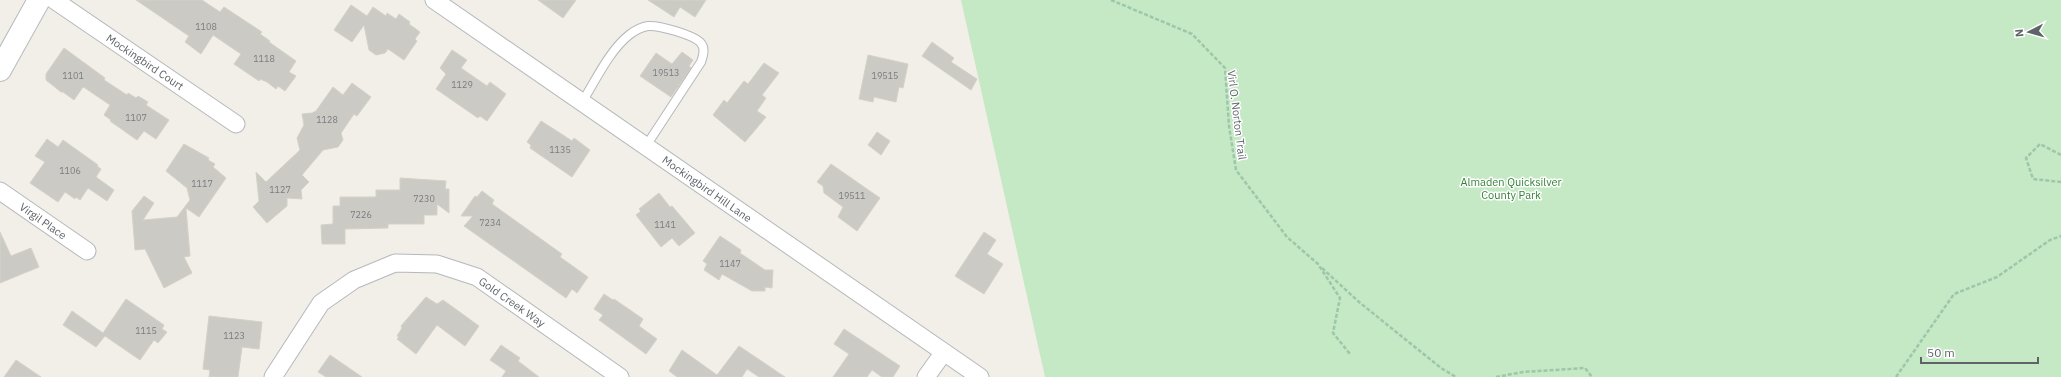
<svg xmlns="http://www.w3.org/2000/svg" width="2061" height="377" font-family="'IBM Plex Sans',sans-serif">
	<style>
		.green { fill: #c5e8c5 }
		.building { fill: #cccac5; stroke: #d6d1c6 }
		.lines { fill: none; stroke-linecap: round; stroke-linejoin: round }
		.lane-casing { stroke: #b5b8bc; stroke-width: 10 }
		.street-casing { stroke: #b5b8bc; stroke-width: 19 }
		.secondary-casing { stroke: #b6babf; stroke-width: 24 }
		.path { stroke: #9cc7a9; stroke-width: 2.5; stroke-dasharray: 4 2; stroke-linecap: butt }
		.lane { stroke: #fff; stroke-width: 8 }
		.street { stroke: #fff; stroke-width: 17 }
		.secondary { stroke: #fff; stroke-width: 22 }
		.labels { text-anchor: middle; dominant-baseline: central; stroke-width: 3; stroke-linejoin: round; paint-order: stroke }
		.number-label { font-size: 9px; fill: #7a7d7f }
		.street-label { font-size: 11px; fill: #5f6368; stroke: #fff }
		.park-label { font-size: 11px; fill: #348238; stroke: #fff }
	</style>
	<rect width="100%" height="100%" fill="#f1efe8"/>
	<path class="green" d="M961,0H2061V377H1045Z"/>
	<path class="building" d="M136,0H202L220,12L224,7L262,32L260,34L270,41L269,42L296,61L289,72L296,76L285,91L278,86L276,89L267,82L260,79L259,81L234,64L241,54L213,35L201,54L185,42L189,36Z
		M538,0H576L563,18Z
		M648,0H706L695,17L680,7L674,17Z
		M351,5L367,16L373,7L386,16L387,13L396,19L399,14L410,22L409,24L420,32L415,39L417,41L404,60L388,49L385,53L376,55L369,50L364,25L352,42L334,30Z
		M932,42L954,58L951,62L977,79L971,90L922,56Z
		M64,48L105,78L104,80L127,95L128,93L136,98L138,96L148,102L146,105L169,120L156,139L144,131L137,140L110,121L111,120L104,115L110,105L85,88L83,87L74,100L63,92H61L46,80V74Z
		M452,50L467,60L461,68L487,86L490,82L506,94L487,121L480,116L478,118L436,89L446,74L440,68Z
		M682,52L693,60L689,66L691,68L671,97L640,76L656,53L672,64Z
		M868,55L908,64L903,88L899,87L896,102L874,97L873,102L859,99Z
		M764,63L779,73L762,95L766,98L757,111L766,117L745,142L713,115L724,100L727,103L744,81L748,84Z
		M352,83L371,97L357,116L354,114L341,133L343,140L338,147L323,150L302,175L309,182L301,190L302,199L287,198V206L267,223L253,207L259,201L256,172L266,182L300,150L297,138L304,125L302,114L312,113L316,111L333,87L343,95Z
		M541,121L563,135L572,141L574,138L590,150L572,177L530,148L531,145L527,142Z
		M877,132L890,141L881,155L868,145Z
		M47,139L58,147L63,140L98,165L97,166L101,169L96,177L114,190L107,201L88,188L80,200L76,197L75,199L65,192L58,202L30,183L45,162L35,156Z
		M184,144L209,158L208,160L215,164L213,167L226,178L199,217L186,208L190,256L184,257L192,273L164,288L145,249L135,250L132,211L144,196L154,203L143,220L177,217L190,200L187,188L166,171Z
		M831,164L880,198L857,231L838,217L843,207L824,193L823,186L817,182Z
		M400,178L446,181L445,189H449V213L437,204V215H424V224H388V228L345,229V244H322L321,225L333,224V206H340V197H376V190H400Z
		M482,191L494,200L492,204L562,254L560,257L588,277L577,293L572,289L566,298L464,226L473,216H461L475,196L477,197Z
		M659,193L670,207L672,206L695,233L679,246L672,238L661,247L636,215L641,211L639,209Z
		M0,232L11,256L31,248L39,267L0,283Z
		M984,232L996,240L987,254L1003,264L984,294L955,276Z
		M720,236L741,250L740,253L765,270H773L772,288L765,287V291H752L722,274L719,280L704,270L707,264L703,261Z
		M604,294L613,300L614,299L643,319L639,326L657,339L646,354L599,320L603,315L594,309Z
		M426,297L437,304L443,300L479,326L465,346L437,325L416,354L397,339L399,337L397,336L402,328L401,326Z
		M126,299L164,325L162,329L167,332L158,343L154,340L140,360L105,336L96,347L63,325L72,311L103,333Z
		M209,316L262,322L259,349L242,347L238,377H209L210,370L203,369Z
		M844,329L900,366L893,377H882L872,370L867,377H833L849,354L834,344Z
		M501,345L520,358L518,361L539,377H502L506,371L490,360Z
		M739,346L785,377H759L747,369L742,377H677L669,371L682,350L717,375Z
		M330,355L362,377H326L318,372Z
		M16,360L41,377H4Z"/>
	<g class="lines">
		<defs>
			<path id="lane" d="M582,102C596,80 609,51 629,35C634,31 642,27 648,26C659,25 693,35 700,42C706,48 703,56 701,62L646,146"/>
			<path id="street" d="M54,0L236,124
				M434,0L980,377
				M0,191L87,251
				M273,377L321,303L354,280L395,263L437,264L477,277L620,377
				M926,377L944,352"/>
			<path id="secondary" d="M0,70L39,0"/>
		</defs>
		<use href="#lane" class="lane-casing"/>
		<use href="#street" class="street-casing"/>
		<use href="#secondary" class="secondary-casing"/>
		<path class="path" d="M1111,0L1192,34L1225,68L1229,126L1236,170L1287,237L1318,264L1340,298L1333,333L1350,354
			M2061,155L2040,144L2026,158L2033,179L2061,182
			M1322,268L1359,302L1441,368L1456,377
			M1496,377L1523,372L1585,368L1592,377
			M1896,377L1954,294L1997,277L2050,240L2061,236"/>
		<use href="#lane" class="lane"/>
		<use href="#street" class="street"/>
		<use href="#secondary" class="secondary"/>
	</g>
	<g class="labels">
		<g class="number-label">
			<text x="206" y="26">1108</text>
			<text x="264" y="58">1118</text>
			<text x="666" y="72">19513</text>
			<text x="73" y="75">1101</text>
			<text x="885" y="75">19515</text>
			<text x="462" y="84">1129</text>
			<text x="136" y="117">1107</text>
			<text x="327" y="119">1128</text>
			<text x="560" y="149">1135</text>
			<text x="70" y="170">1106</text>
			<text x="202" y="183">1117</text>
			<text x="280" y="189">1127</text>
			<text x="852" y="195">19511</text>
			<text x="424" y="198">7230</text>
			<text x="361" y="214">7226</text>
			<text x="490" y="222">7234</text>
			<text x="665" y="224">1141</text>
			<text x="730" y="263">1147</text>
			<text x="146" y="330">1115</text>
			<text x="234" y="335">1123</text>
		</g>
		<g class="street-label">
			<text transform="translate(145 62) rotate(34)">Mockingbird Court</text>
			<text transform="translate(1237 115) rotate(83)">Virl O. Norton Trail</text>
			<text transform="translate(707 189) rotate(35)">Mockingbird Hill Lane</text>
			<text transform="translate(43 221) rotate(35)">Virgil Place</text>
			<text transform="translate(512 302) rotate(35)">Gold Creek Way</text>
		</g>
		<g class="park-label">
			<text x="1511" y="182">Almaden Quicksilver<tspan x="1511" dy="13">County Park</tspan></text>
		</g>
	</g>
	<g transform="translate(2029 32) rotate(264)" stroke="#ffffff" stroke-width="3" paint-order="stroke">
	<path d="M0-3L7 15L0 10L-7 15Z" fill="#5f6368"/>
	<text y="-6" font-size="11" font-weight="bold" text-anchor="middle" fill="#5f6368">N</text>
	</g>
	<path d="M1921 357v6h117v-6" fill="none" stroke="#5f6368" stroke-width="2"/>
	<text x="1927" y="357" font-size="12" fill="#5f6368" stroke="#ffffff" stroke-width="3" paint-order="stroke">50 m</text>
</svg>
